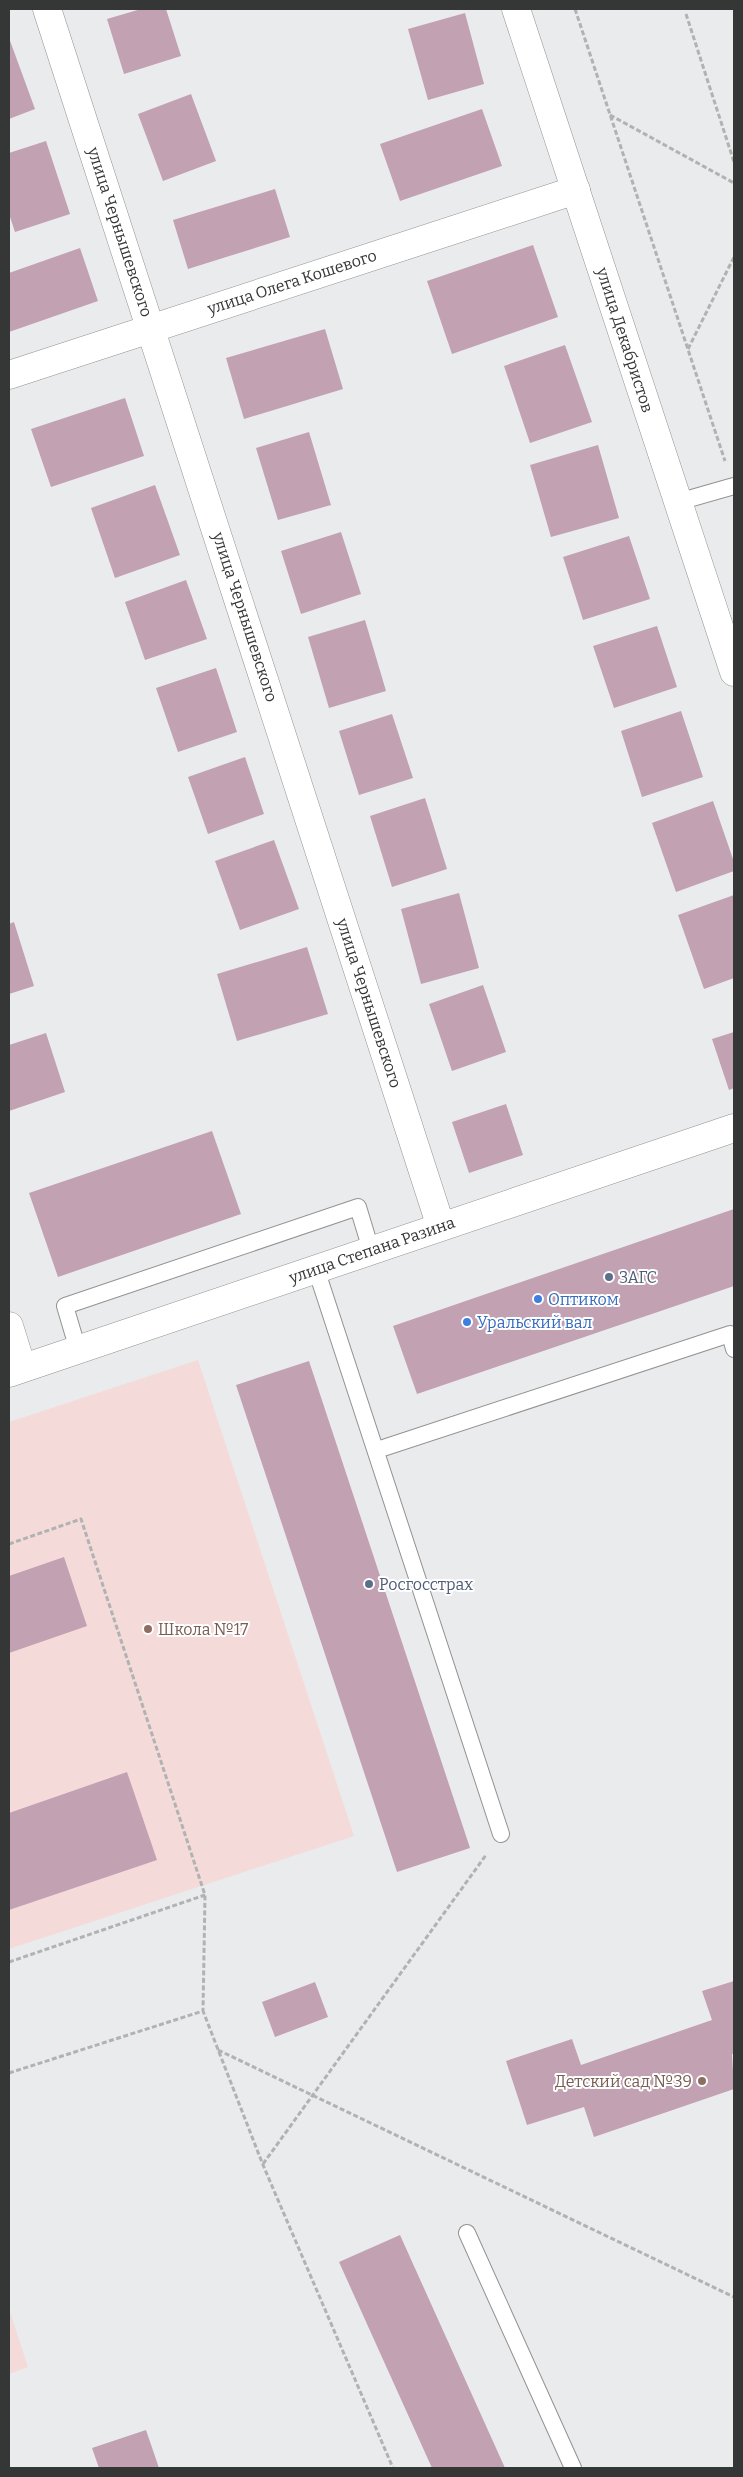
<svg xmlns="http://www.w3.org/2000/svg" width="743" height="2477" font-family="Bitter,serif">
	<style>
		.education { fill: #f5dada }
		.building { fill: #c2a1b2 }
		.lines { fill: none; stroke-linecap: round; stroke-linejoin: round }
		.service-casing { stroke: #929293; stroke-width: 18 }
		.minor-casing { stroke: #929293; stroke-width: 29 }
		.tertiary-casing { stroke: #929293; stroke-width: 29 }
		.path { stroke: #b1b2b3; stroke-width: 3; stroke-dasharray: 5 2.5; stroke-linecap: butt }
		.service { stroke: #fff; stroke-width: 16 }
		.minor { stroke: #fff; stroke-width: 28 }
		.tertiary { stroke: #fff; stroke-width: 28 }
		.service-dot { fill: #5c6f8a; stroke: #fff; stroke-width: 2 }
		.shop-dot { fill: #3f7fe0; stroke: #fff; stroke-width: 2 }
		.education-dot { fill: #8d6e63; stroke: #fff; stroke-width: 2 }
		.labels { text-anchor: middle; dominant-baseline: central; stroke-width: 4; stroke-linejoin: round; paint-order: stroke }
		.street-label { font-size: 16px; fill: #353636; stroke: #fff }
		.service-label { font-size: 16px; fill: #4e5e75; stroke: #fff; text-anchor: start }
		.shop-label { font-size: 16px; fill: #366cbe; stroke: #fff; text-anchor: start }
		.education-label { font-size: 16px; fill: #785e54; stroke: #fff; text-anchor: start }
	</style>
	<rect width="100%" height="100%" fill="#eaebec"/>
	<path class="education" d="M198,1360L354,1836L9,1949V1422Z
		M9,2309L28,2367L9,2374Z"/>
	<path class="building" d="M141,9H166L181,56L124,74L107,19Z
		M465,13L484,84L428,100L408,29Z
		M9,38L35,109L9,119Z
		M191,94L216,161L163,181L138,114Z
		M482,109L502,166L400,201L380,144Z
		M46,141L70,214L15,232L9,214V153Z
		M275,189L290,237L188,269L173,220Z
		M533,245L558,317L452,354L427,281Z
		M80,248L98,301L9,332V273Z
		M325,329L343,389L244,419L226,358Z
		M565,345L592,422L530,443L504,366Z
		M125,398L144,456L51,487L31,429Z
		M309,432L331,505L278,520L256,448Z
		M598,445L619,518L551,537L530,465Z
		M155,485L180,555L115,578L91,508Z
		M341,532L361,594L301,614L281,551Z
		M629,536L650,599L583,620L563,557Z
		M186,580L207,639L145,660L125,602Z
		M365,620L386,691L329,708L308,637Z
		M657,626L677,687L614,708L593,646Z
		M216,668L237,732L178,752L156,688Z
		M681,711L703,777L642,797L621,731Z
		M392,714L413,778L359,795L339,731Z
		M245,757L264,814L208,834L188,777Z
		M425,798L447,869L392,887L370,816Z
		M713,801L734,862V871L676,892L652,823Z
		M274,840L299,909L240,930L215,861Z
		M459,893L479,968L421,984L401,909Z
		M734,895V978L704,989L678,915Z
		M14,922L34,986L9,994V924Z
		M307,947L328,1014L237,1041L217,974Z
		M483,985L506,1052L452,1071L429,1004Z
		M734,1032V1088L729,1090L712,1039Z
		M46,1033L65,1092L9,1111V1045Z
		M506,1104L523,1155L469,1173L452,1122Z
		M212,1131L241,1214L58,1277L29,1193Z
		M734,1209V1286L417,1394L393,1326Z
		M309,1361L470,1848L397,1872L236,1385Z
		M64,1557L87,1626L9,1653V1576Z
		M127,1772L157,1860L9,1910V1813Z
		M734,1981V2054H732L734,2089L594,2137L584,2107L527,2125L506,2061L572,2039L581,2065L712,2020L702,1991Z
		M315,1982L328,2017L275,2037L262,2002Z
		M400,2235L505,2468H432L339,2262Z
		M146,2430L159,2468H99L92,2448Z"/>
	<g class="lines">
		<defs>
			<path id="service" d="M678,502L734,486
				M316,1269L501,1834
				M78,1350L65,1306L358,1207L371,1250
				M377,1450L730,1334L734,1349
				M467,2233L573,2468"/>
			<path id="minor" d="M47,9L441,1227
				M9,375L576,190
				M9,1326L22,1368
				M9,1373L734,1128"/>
			<path id="tertiary" d="M516,9L734,672"/>
		</defs>
		<use href="#service" class="service-casing"/>
		<use href="#minor" class="minor-casing"/>
		<use href="#tertiary" class="tertiary-casing"/>
		<path class="path" d="M575,9L725,461
			M686,14L734,162
			M610,115L734,183
			M688,349L734,257
			M9,1544L81,1519L205,1895L203,2011
			M9,1962L205,1895
			M218,2050L734,2297
			M9,2073L203,2011L263,2165L393,2468
			M263,2164L486,1855"/>
		<use href="#service" class="service"/>
		<use href="#minor" class="minor"/>
		<use href="#tertiary" class="tertiary"/>
	</g>
	<g class="service-dot">
		<circle cx="609" cy="1277" r="5"/>
		<circle cx="369" cy="1584" r="5"/>
	</g>
	<g class="shop-dot">
		<circle cx="538" cy="1299" r="5"/>
		<circle cx="467" cy="1322" r="5"/>
	</g>
	<g class="education-dot">
		<circle cx="148" cy="1629" r="5"/>
		<circle cx="702" cy="2081" r="5"/>
	</g>
	<g class="labels">
		<g class="street-label">
			<text transform="translate(120 232) rotate(72)">улица Чернышевского</text>
			<text transform="translate(292 282) rotate(-18)">улица Олега Кошевого</text>
			<text transform="translate(625 340) rotate(72)">улица Декабристов</text>
			<text transform="translate(245 617) rotate(72)">улица Чернышевского</text>
			<text transform="translate(369 1003) rotate(72)">улица Чернышевского</text>
			<text transform="translate(372 1250) rotate(-19)">улица Степана Разина</text>
		</g>
		<g class="service-label">
			<text x="619" y="1277">ЗАГС</text>
			<text x="379" y="1584">Росгосстрах</text>
		</g>
		<g class="shop-label">
			<text x="548" y="1299">Оптиком</text>
			<text x="477" y="1322">Уральский вал</text>
		</g>
		<g class="education-label">
			<text x="158" y="1629">Школа №17</text>
			<text x="692" y="2081" text-anchor="end">Детский сад №39</text>
		</g>
	</g>
	<rect width="743" height="2477" fill="none" stroke="#353636" stroke-width="20"/>
</svg>
